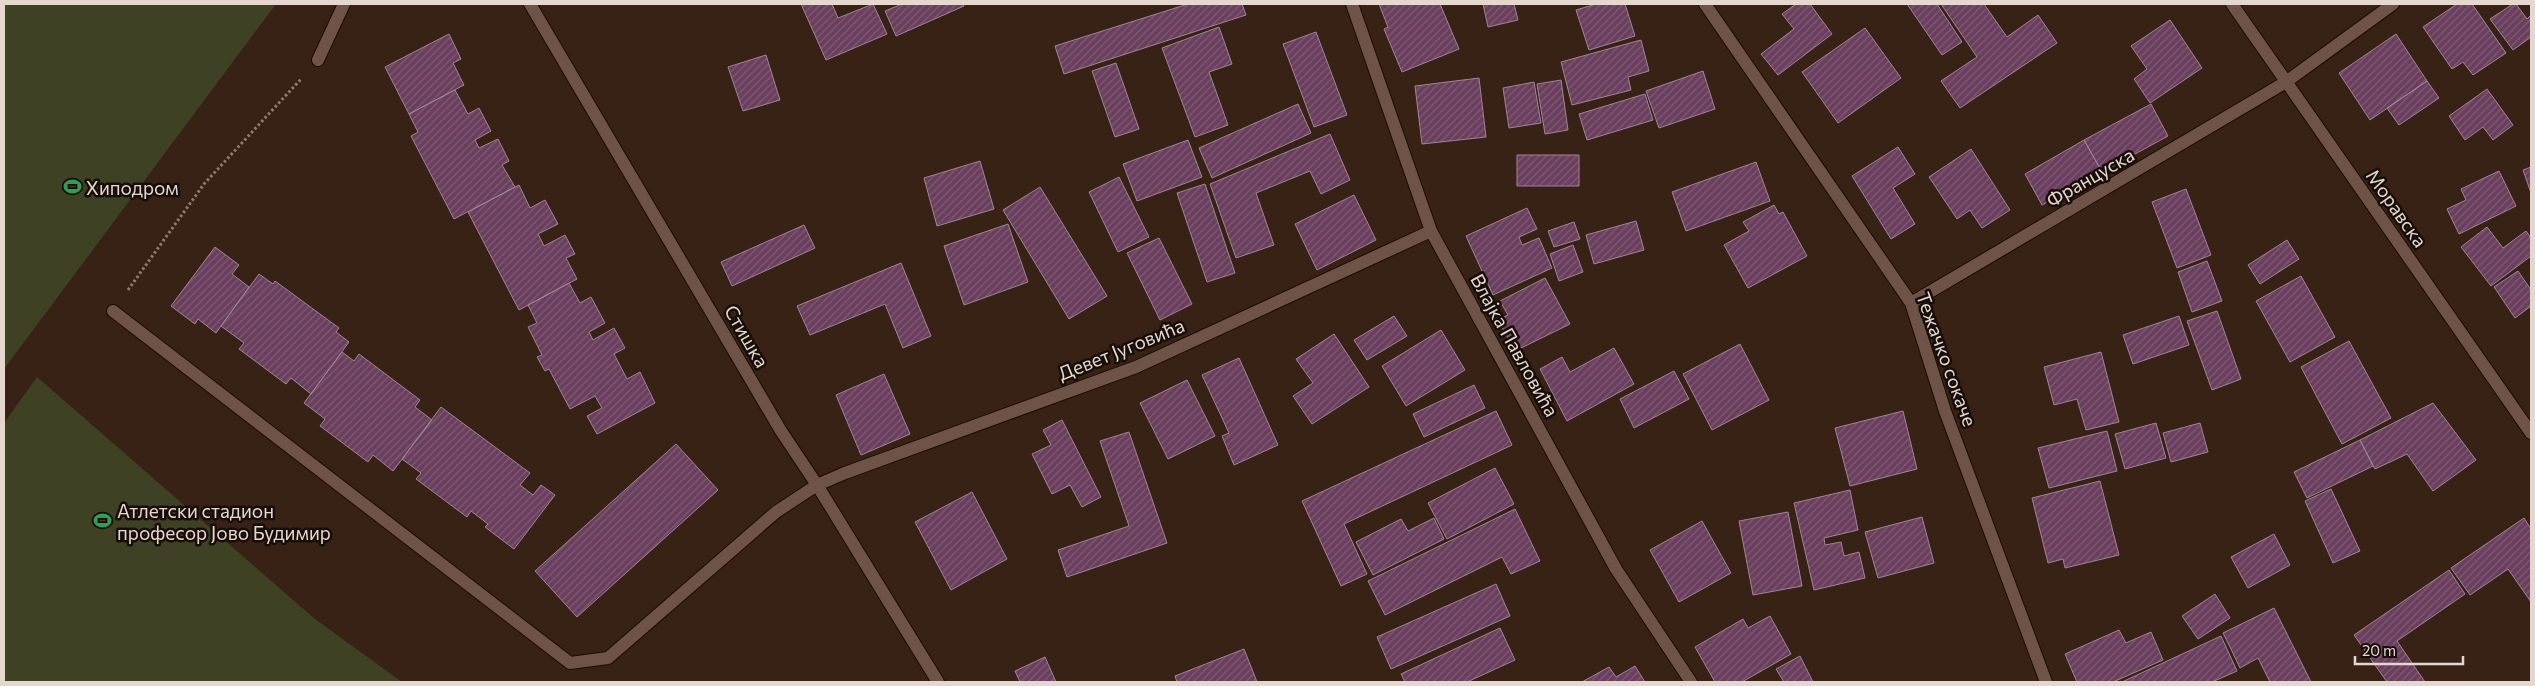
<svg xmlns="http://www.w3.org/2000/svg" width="2535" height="686" font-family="Commissioner,sans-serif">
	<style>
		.grass { fill: #3e4123 }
		.building { fill: url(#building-hatch); stroke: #9f8596 }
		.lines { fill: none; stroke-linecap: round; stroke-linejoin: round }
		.minor-casing { stroke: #1e0b02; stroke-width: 14 }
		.path { stroke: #8e7b71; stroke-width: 3; stroke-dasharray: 2.5 2.5; stroke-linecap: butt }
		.minor { stroke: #6e5448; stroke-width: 12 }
		.labels { text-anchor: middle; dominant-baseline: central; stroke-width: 5; stroke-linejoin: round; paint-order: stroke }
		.street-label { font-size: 19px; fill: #e5d6ce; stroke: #180e09 }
		.poi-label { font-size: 19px; fill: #e5d6ce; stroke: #180e09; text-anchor: start }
	</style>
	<defs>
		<pattern id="building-hatch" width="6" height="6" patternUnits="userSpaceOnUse" patternTransform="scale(1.25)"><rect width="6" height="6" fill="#6a3f5e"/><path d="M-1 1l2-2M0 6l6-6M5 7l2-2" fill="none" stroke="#7f5a74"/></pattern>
	</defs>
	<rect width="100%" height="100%" fill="#382216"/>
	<path class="grass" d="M4,4H276L4,369Z
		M37,377L315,619L402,682H4V423Z"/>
	<path class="building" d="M801,4H832L838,18L873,4L887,34L826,60Z
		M902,4H963L964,6L896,36L885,11Z
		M1188,4H1242L1246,15L1064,74L1055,46Z
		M1379,4H1440L1459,49L1402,72L1384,29L1388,27Z
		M1483,4H1514L1518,20L1488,27Z
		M1596,4H1625L1635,36L1589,50L1576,10Z
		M1796,4H1810L1832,34L1778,75L1761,54L1794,29L1782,14Z
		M1907,4H1937L1962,42L1942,55Z
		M1941,4H1984L2007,37L2038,15L2057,43L1960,108L1941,81L1977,57Z
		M2457,4H2472L2506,53L2473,75L2463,62L2452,69L2423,27Z
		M2513,4H2516L2527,19L2531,15V37L2513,50L2490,19Z
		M2170,20L2202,68L2150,103L2134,79L2147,69L2131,46Z
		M1219,27L1232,64L1209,72L1228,125L1195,137L1162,48Z
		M1865,28L1901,78L1838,123L1802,72Z
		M1316,32L1347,115L1314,127L1283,44Z
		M449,34L461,59L453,63L464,85L409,114L385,67Z
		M2396,34L2427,81L2370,120L2339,73Z
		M1641,40L1649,71L1628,77L1631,90L1572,105L1561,62Z
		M766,55L780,100L743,111L728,67Z
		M1116,63L1139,129L1115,137L1092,71Z
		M1703,71L1715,109L1659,128L1646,91Z
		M1479,78L1486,137L1422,144L1415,86Z
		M1561,80L1568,130L1545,134L1537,84Z
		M2427,81L2439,98L2399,125L2387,108Z
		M1534,82L1541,123L1509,128L1503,88Z
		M2487,89L2513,125L2493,140L2483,127L2465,140L2449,116Z
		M455,90L468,114L479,108L491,131L475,140L479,148L498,139L509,161L502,165L515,187L454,219L411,136L418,132L409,114Z
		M1645,94L1653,120L1587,140L1579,114Z
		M1298,104L1311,133L1212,178L1199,148Z
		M2151,104L2168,136L2102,172L2084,140Z
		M1330,134L1350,180L1321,194L1310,171L1256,193L1274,245L1236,258L1210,184Z
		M1188,140L1202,177L1137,201L1123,164Z
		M2084,140L2102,172L2042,205L2025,174Z
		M1898,147L1915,174L1893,188L1915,224L1891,239L1852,176Z
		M1971,149L2010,210L1982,228L1970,210L1957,219L1929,177Z
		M1517,155H1579V186H1517Z
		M980,161L994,209L937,226L924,178Z
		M1756,162L1770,201L1686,231L1672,192Z
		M2531,167V193L2523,170Z
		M2499,171L2516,206L2459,234L2447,209L2466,200L2461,189Z
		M1119,177L1149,237L1118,252L1089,192Z
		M1205,184L1235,273L1207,282L1177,193Z
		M519,185L530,208L545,200L558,224L538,234L544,246L565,235L575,254L566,258L577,279L519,310L468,212Z
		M1040,187L1107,296L1069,319L1003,210Z
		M2186,189L2211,255L2177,268L2152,202Z
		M1354,195L1376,240L1317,270L1295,224Z
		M1774,205L1779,214L1783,212L1807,256L1748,288L1724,245L1749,231L1743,222Z
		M1527,208L1537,229L1519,237L1522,245L1539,238L1552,268L1493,295L1466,236Z
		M1636,221L1644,250L1594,264L1586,235Z
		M1574,222L1580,239L1554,247L1548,231Z
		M1008,224L1028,282L964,305L944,246Z
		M804,225L815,248L732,286L721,262Z
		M2487,227L2503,248L2526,231L2531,238V256L2491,286L2461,247Z
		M1159,238L1192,304L1160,320L1127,253Z
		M2287,240L2299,259L2260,284L2248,265Z
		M1573,245L1583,272L1559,281L1550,254Z
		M215,247L239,265L232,274L249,287L216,333L198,319L195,324L171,306Z
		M2207,261L2222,301L2192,312L2178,272Z
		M901,263L931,336L903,348L885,304L810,335L797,306Z
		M2518,271L2531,290V306L2515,318L2494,287Z
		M259,274L273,284L275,281L339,328L336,332L349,342L311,394L291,378L286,384L239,349L244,343L221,326Z
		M2301,276L2335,337L2290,362L2256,301Z
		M1545,278L1570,324L1515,351L1498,320L1508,315L1500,301Z
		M569,283L580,303L591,297L605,323L589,332L593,340L614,328L625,348L614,354L627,379L640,372L655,403L597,434L587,416L602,408L595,396L570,409L549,369L545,371L537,357L542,355L528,327L537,323L528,305Z
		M2217,311L2241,379L2212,390L2187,321Z
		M1394,316L1407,336L1367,360L1354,340Z
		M2179,316L2189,345L2133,364L2123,335Z
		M1441,330L1465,370L1406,406L1382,366Z
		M1334,334L1369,387L1312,424L1293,396L1313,383L1296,359Z
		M2349,341L2391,418L2342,444L2301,367Z
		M1740,344L1769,400L1712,430L1683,374Z
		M1614,348L1634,384L1567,421L1540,369L1562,357L1570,372Z
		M342,352L354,361L359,354L420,400L415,407L432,420L393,471L373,455L368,462L320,426L325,419L304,403Z
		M2101,352L2119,422L2086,430L2077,399L2054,405L2044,367Z
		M1239,358L1278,445L1234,465L1222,436L1229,433L1202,375Z
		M1674,371L1689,399L1634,428L1620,399Z
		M884,374L910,434L861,455L836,395Z
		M1187,380L1215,436L1168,459L1140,403Z
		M1474,385L1485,408L1424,437L1413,414Z
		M2433,403L2476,460L2433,491L2407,454L2375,469L2360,440Z
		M441,407L530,473L520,485L533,495L541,485L555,495L514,549L485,527L488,524L471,511L467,517L416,479L421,473L402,459Z
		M1496,411L1512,445L1344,524L1367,574L1341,586L1302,501Z
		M1903,411L1917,469L1850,486L1835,428Z
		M1062,420L1101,497L1082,507L1070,485L1052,494L1032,454L1051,445L1043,430Z
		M2156,423L2166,458L2125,469L2115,434Z
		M2200,423L2208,452L2171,462L2163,433Z
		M2107,431L2117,471L2049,488L2038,448Z
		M1129,432L1167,543L1067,577L1058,550L1129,526L1100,441Z
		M2360,440L2373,466L2307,498L2294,472Z
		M676,444L718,490L577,617L535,571Z
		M1495,468L1514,504L1447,539L1428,503Z
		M2100,481L2119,555L2065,568L2063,559L2048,563L2032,498Z
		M2331,489L2360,551L2333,563L2305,501Z
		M1850,490L1858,530L1824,538L1825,545L1841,542L1844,556L1859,552L1865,578L1814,590L1794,503Z
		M972,492L1007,559L951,590L915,522Z
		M1515,509L1540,561L1511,574L1502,557L1385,615L1368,581Z
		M1788,512L1802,586L1753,595L1739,521Z
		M1922,517L1934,563L1878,578L1865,532Z
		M1434,518L1444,539L1373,575L1356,542L1401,519L1408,531Z
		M2524,518L2531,529V602L2508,569L2470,595L2451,568Z
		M1702,521L1731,573L1679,602L1650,550Z
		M2274,534L2290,565L2248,588L2231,557Z
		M2449,570L2465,594L2397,641L2425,682H2387L2354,635Z
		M1496,584L1510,616L1391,669L1377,637Z
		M2215,594L2230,618L2198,639L2182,616Z
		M2274,608L2311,682H2270L2258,658L2240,668L2230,647L2223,633Z
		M1770,616L1791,654L1742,682H1715L1695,647L1743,619L1748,628Z
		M1500,628L1515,660L1467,682H1405L1401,674Z
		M2119,630L2126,643L2151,632L2163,660L2113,682H2077L2065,654Z
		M2221,636L2237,671L2212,682H2122Z
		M1244,649L1257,682H1177L1175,676Z
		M1800,656L1813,682H1784L1776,669Z
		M1045,657L1056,682H1020L1015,671Z
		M1635,666L1645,682H1582L1609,667L1616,677Z"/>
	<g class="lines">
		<defs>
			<path id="minor" d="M530,4L781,431L817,485L938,682
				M1352,4L1431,231L1616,569L1691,682
				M1705,4L1911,303L1945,411L2046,682
				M2232,4L2531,433
				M318,60L344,4
				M1911,303L2286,82L2393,4
				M113,311L570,663L608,658L776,512L817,485L845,473L1136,367L1431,231"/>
		</defs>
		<use href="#minor" class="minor-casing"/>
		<path class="path" d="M128,290L204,184L301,79"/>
		<use href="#minor" class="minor"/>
	</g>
	<defs>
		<symbol id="stadium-bare" viewBox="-9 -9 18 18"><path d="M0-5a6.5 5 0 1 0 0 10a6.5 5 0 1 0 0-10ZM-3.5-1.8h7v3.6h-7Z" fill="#2e9e5b" stroke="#180e09" stroke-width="2.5" paint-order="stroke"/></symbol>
	</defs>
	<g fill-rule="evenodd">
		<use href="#stadium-bare" x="60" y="174" width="25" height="25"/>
		<use href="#stadium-bare" x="90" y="508" width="25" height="25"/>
	</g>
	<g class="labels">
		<g class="street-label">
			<text transform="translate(2090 177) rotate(-30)">Француска</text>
			<text transform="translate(2397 208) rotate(55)">Моравска</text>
			<text transform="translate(747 336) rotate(60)">Стишка</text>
			<text transform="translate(1515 345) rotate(61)">Влајка Павловића</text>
			<text transform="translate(1121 349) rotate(-22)">Девет Југовића</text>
			<text transform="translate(1947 359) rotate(70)">Тежачко сокаче</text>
		</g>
		<g class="poi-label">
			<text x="86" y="187">Хиподром</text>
			<text x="117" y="510">Атлетски стадион<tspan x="117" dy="22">професор Јово Будимир</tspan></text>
		</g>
	</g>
	<rect width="2535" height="686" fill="none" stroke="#e5d6ce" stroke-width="10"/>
	<path d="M2355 656v8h108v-8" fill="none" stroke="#e5d6ce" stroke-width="2.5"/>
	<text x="2362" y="656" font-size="15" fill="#e5d6ce" stroke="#180e09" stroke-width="4" paint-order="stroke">20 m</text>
</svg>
